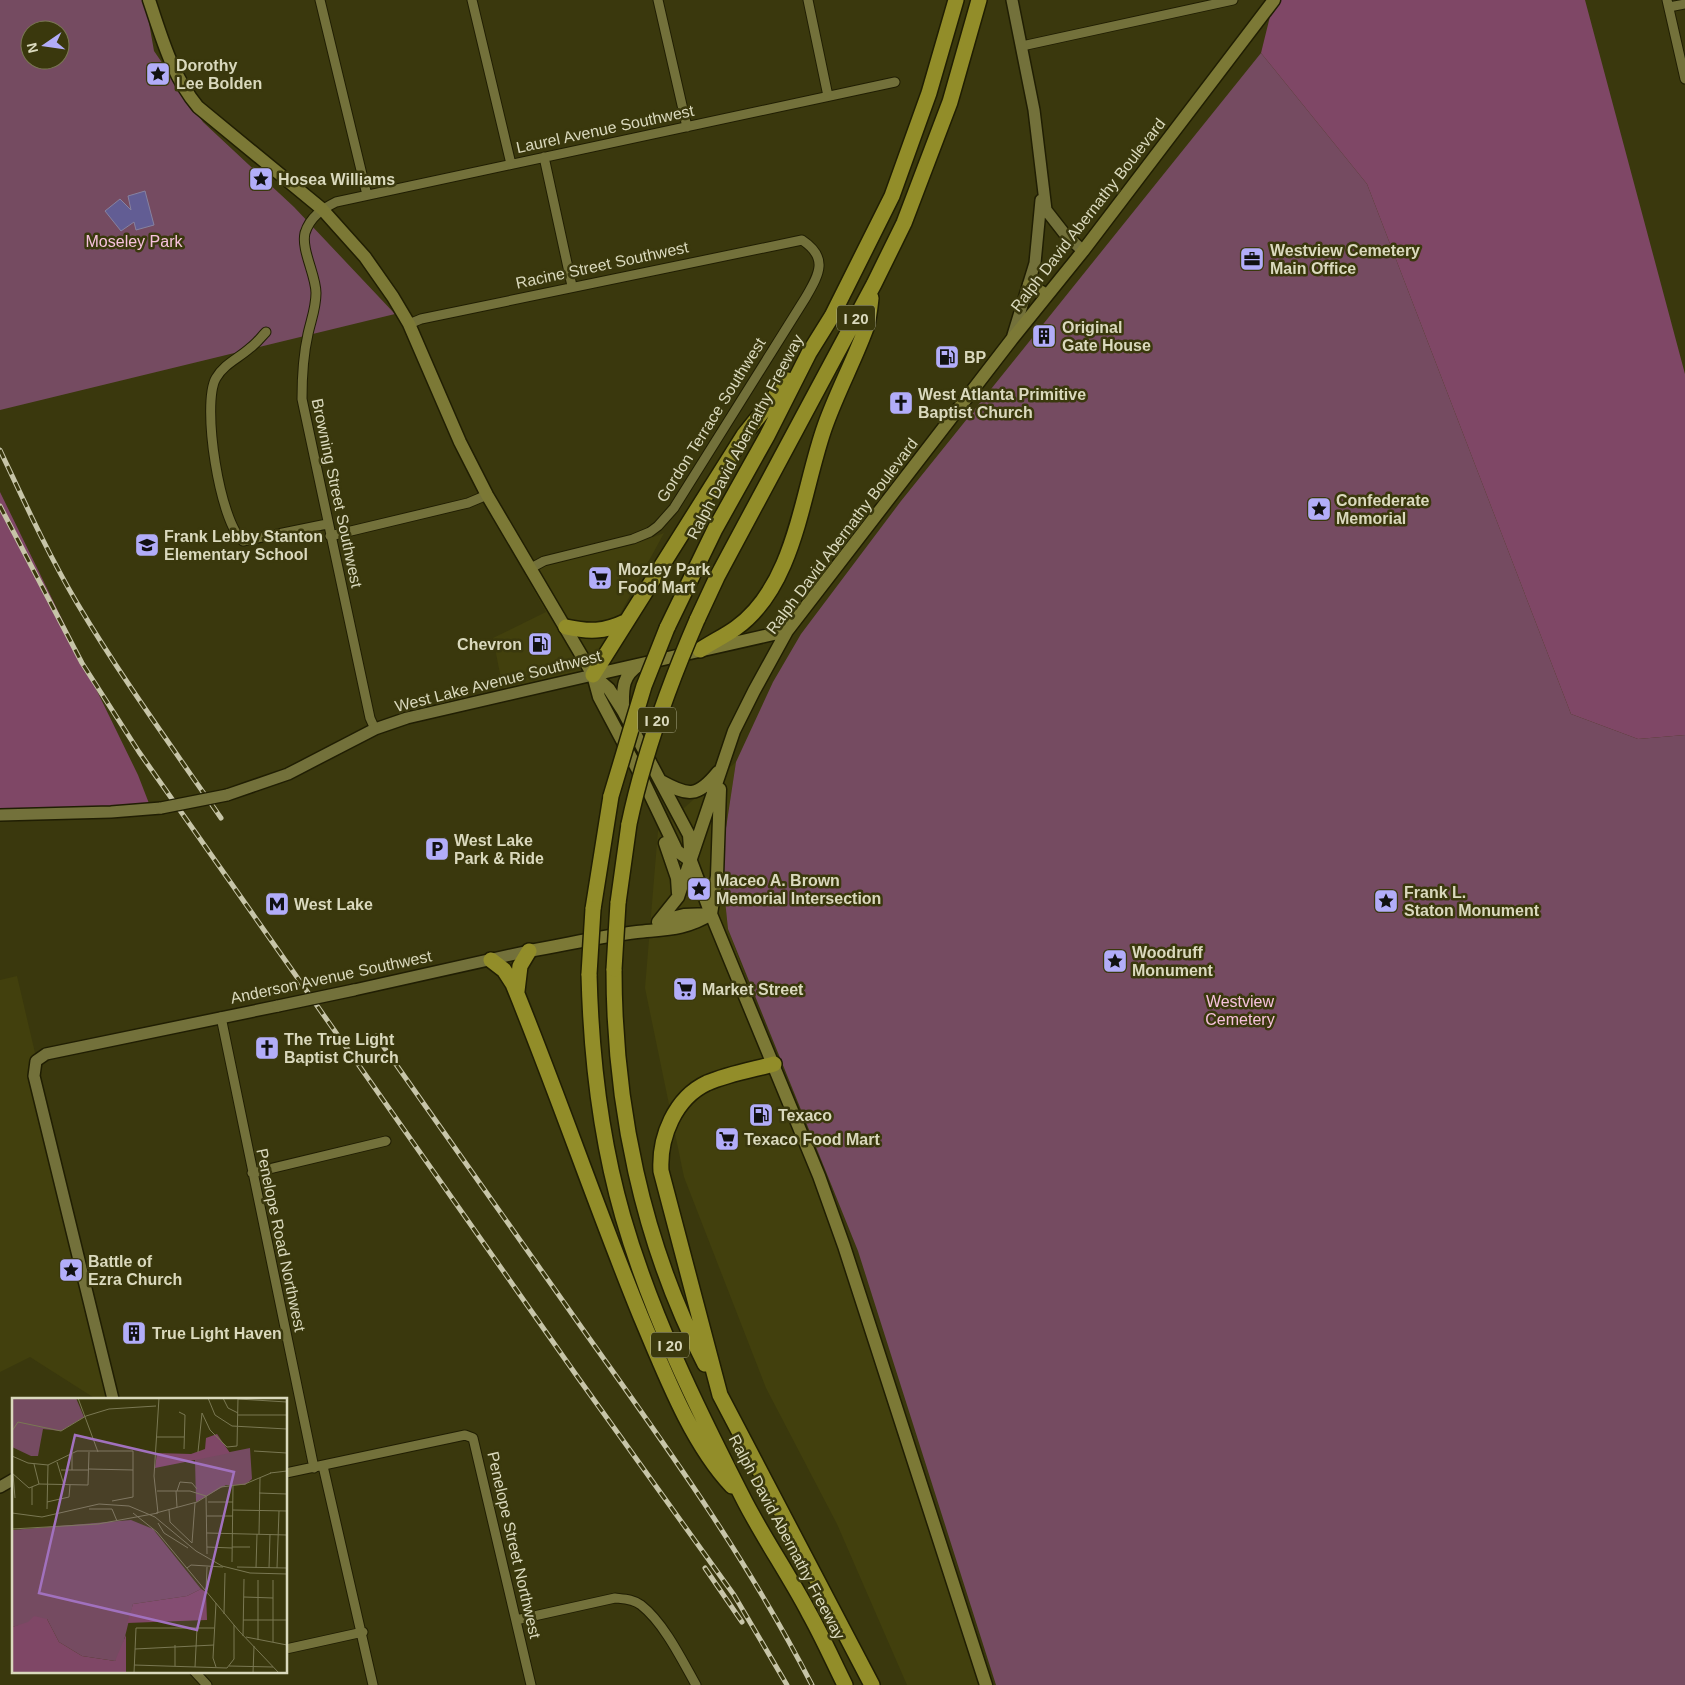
<svg xmlns="http://www.w3.org/2000/svg" width="1685" height="1685" font-family="Arial,sans-serif">
	<style>
		.built { fill: #42400d }
		.green { fill: #754b61; fill-rule: evenodd }
		.forest { fill: #7f4766 }
		.water { fill: #625d94; stroke: #8682a0 }
		.lines { fill: none; stroke-linecap: round; stroke-linejoin: round }
		.minor-casing { stroke: #201e03; stroke-width: 11 }
		.tertiary-casing { stroke: #201e03; stroke-width: 14 }
		.secondary-casing { stroke: #201e03; stroke-width: 15 }
		.motorway-casing { stroke: #201e03; stroke-width: 18 }
		.minor { stroke: #73713b; stroke-width: 9 }
		.tertiary { stroke: #73713b; stroke-width: 11 }
		.secondary { stroke: #7c7936; stroke-width: 12 }
		.motorway { stroke: #928d29; stroke-width: 15 }
		.rail-casing { stroke: #c7c5a8; stroke-width: 5 }
		.rail { stroke: #3a380d; stroke-width: 3; stroke-dasharray: 9; stroke-linecap: butt }
		.tertiary-bridge-casing { stroke: #201e03; stroke-width: 14; stroke-linecap: butt }
		.motorway-bridge-casing { stroke: #201e03; stroke-width: 18; stroke-linecap: butt }
		.tertiary-bridge { stroke: #73713b; stroke-width: 11 }
		.motorway-bridge { stroke: #928d29; stroke-width: 15 }
		.labels { text-anchor: middle; dominant-baseline: central; stroke-width: 5; stroke-linejoin: round; paint-order: stroke }
		.shield { fill: #3a380d; stroke: #aaa988; stroke-width: 1 }
		.shield-label { font-size: 15px; font-weight: bold; fill: #dad9bd }
		.poi-label { font-size: 16px; font-weight: bold; fill: #dad9bd; stroke: #3a380d; text-anchor: start }
		.street-label { font-size: 16px; fill: #dad9bd; stroke: #3a380d }
		.park-label { font-size: 16px; fill: #f7c2dd; stroke: #3a380d }
		.inset-road { fill: none; stroke: #7a7853; stroke-width: 1 }
		.view { fill: #a171be; fill-opacity: 0.15; stroke: #a171be; stroke-width: 2.5 }
		.inset-edge { fill: none; stroke: #dad9bd; stroke-width: 2.5 }
	</style>
	<rect width="100%" height="100%" fill="#3a380d"/>
	<path class="built" d="M664,533L602,647L583,671L503,689L493,638L546,612L525,575L544,566L635,544Z
		M736,762L721,861L728,929L809,1148L986,1685H907L837,1524L766,1388L684,1177L645,988L658,831Z
		M17,976L116,1399H96L30,1357L0,1372V980Z"/>
	<path class="green" d="M0,0H145L154,51L203,122L294,207L395,314L0,410ZM30,30H60V60H30Z
		M1261,53L1367,184L1571,714L1638,739L1685,735V1685H996L858,1251L728,929L721,861L736,762L773,682L801,634L901,501Z"/>
	<path class="forest" d="M1274,0H1585L1685,374V735L1638,739L1571,714L1367,184L1261,53Z
		M0,492L138,775L150,806L0,817Z"/>
	<path class="water" d="M145,191L154,225L136,230L134,222L121,231L105,211L120,199L131,210L128,196Z"/>
	<g class="lines">
		<defs>
			<path id="minor" d="M320,0L367,195
				M472,0L511,164
				M658,0L687,127
				M808,0L828,96
				M1667,0L1685,79
				M1669,7L1685,4
				M1022,46L1233,0
				M544,157L572,286
				M409,324L421,319L802,240C829,258 819,274 806,297L674,508L658,526L650,532L633,539L544,561L531,568
				M266,332C261,337 256,344 250,348C239,358 224,364 216,378C201,404 220,524 243,541L327,524
				M330,536L468,503L487,495
				M375,729L370,718L302,399C302,377 303,356 308,334C311,320 316,308 316,293C316,275 301,250 305,233C310,217 322,209 336,202L895,82
				M221,1017L314,1468
				M252,1173L386,1141
				M323,1466L373,1685
				M286,1473L465,1435L473,1438L531,1685
				M516,1620L615,1598C624,1599 633,1599 641,1605C664,1623 682,1660 696,1685
				M286,1649L363,1632
				M194,1671L207,1685"/>
			<path id="tertiary" d="M1012,0L1034,110L1046,210L1064,233L1083,251
				M1013,335L1035,263L1041,200
				M227,795L288,774L375,729L407,718L593,675
				M0,815L111,812L161,808
				M354,990L529,951
				M113,1399L34,1076L36,1061L46,1054L278,1006
				M0,1487L14,1479"/>
			<path id="secondary" d="M149,0C162,38 172,76 198,107L322,209L365,257L393,297L409,324L460,442L487,495L593,675L599,697L642,778L677,851L691,861
				M1029,285L1047,295
				M593,675L609,689L623,711L689,835L691,861L711,914L819,1176L844,1246L986,1685
				M593,675L787,631
				M623,709C623,690 621,677 639,665
				M661,781C688,796 697,798 718,772
				M665,843L677,878L678,893
				M711,914L717,876L720,789
				M660,921L684,915L711,914
				M658,922L678,897L734,731L754,691L787,631L1012,339L1083,251L1274,0
				M529,951C565,945 601,936 637,932C665,929 686,930 711,914"/>
			<path id="motorway" d="M697,620L717,577L874,284L904,223L950,102L979,0
				M566,627C589,632 604,632 625,622
				M667,628L715,529L767,436L809,353L832,316L892,196L929,93L956,0
				M700,650C712,642 725,636 736,628C796,585 802,490 825,426C837,392 854,361 866,328C869,318 870,307 871,298
				M593,675L744,435L788,380
				M618,903L629,824
				M593,909L611,796
				M491,960L504,970L513,984C558,1094 596,1207 641,1317C664,1371 691,1443 732,1486
				M614,969C614,1105 642,1242 705,1364
				M589,974C591,1056 600,1137 623,1217C651,1314 696,1406 742,1496C762,1536 788,1573 809,1613C822,1636 833,1661 845,1685
				M517,991L520,966L529,951
				M774,1064C751,1070 728,1074 707,1083C675,1098 659,1137 661,1171L720,1395L872,1685"/>
		</defs>
		<use href="#minor" class="minor-casing"/>
		<use href="#tertiary" class="tertiary-casing"/>
		<use href="#secondary" class="secondary-casing"/>
		<use href="#motorway" class="motorway-casing"/>
		<use href="#minor" class="minor"/>
		<use href="#tertiary" class="tertiary"/>
		<use href="#secondary" class="secondary"/>
		<use href="#motorway" class="motorway"/>
		<defs>
			<path id="rail" d="M0,450C24,501 48,554 77,603C121,677 172,747 221,818
				M0,506L82,663L139,752L579,1379L734,1595L787,1685
				M376,1036C447,1137 518,1237 589,1338C669,1450 749,1562 812,1685
				M705,1568L742,1622"/>
		</defs>
		<use href="#rail" class="rail-casing"/>
		<use href="#rail" class="rail"/>
		<defs>
			<path id="tertiary-bridge" d="M161,808L227,795
				M278,1006L354,990"/>
			<path id="motorway-bridge" d="M611,796L644,686L667,628
				M629,824C644,753 668,687 697,620
				M614,969L618,903
				M589,974L593,909"/>
		</defs>
		<use href="#tertiary-bridge" class="tertiary-bridge-casing"/>
		<use href="#motorway-bridge" class="motorway-bridge-casing"/>
		<use href="#tertiary-bridge" class="tertiary-bridge"/>
		<use href="#motorway-bridge" class="motorway-bridge"/>
	</g>
	<defs>
		<symbol id="sight-square" viewBox="-11 -11 22 22"><rect x="-9" y="-9" width="18" height="18" rx="4" fill="#b2adf9" stroke="#3a380d"/><path d="M0-6L1.8-2.2L6-1.7L2.9 1.2L3.7 5.4L0 3.3L-3.7 5.4L-2.9 1.2L-6-1.7L-1.8-2.2Z" fill="#111"/></symbol>
		<symbol id="office-square" viewBox="-11 -11 22 22"><rect x="-9" y="-9" width="18" height="18" rx="4" fill="#b2adf9" stroke="#3a380d"/><path d="M-6-3h4V-5.5h4V-3h4V5H-6ZM-1-4.5V-3h2v-1.5ZM-6 0V1H6V0Z" fill="#111"/></symbol>
		<symbol id="building-square" viewBox="-11 -11 22 22"><rect x="-9" y="-9" width="18" height="18" rx="4" fill="#b2adf9" stroke="#3a380d"/><path d="M-4-6H4V6H1V3H-1V6H-4ZM-2.5-4.3h1.7v1.8h-1.7ZM.8-4.3h1.7v1.8H.8ZM-2.5-1h1.7V.8h-1.7ZM.8-1h1.7V.8H.8Z" fill="#111"/></symbol>
		<symbol id="fuel-square" viewBox="-11 -11 22 22"><rect x="-9" y="-9" width="18" height="18" rx="4" fill="#b2adf9" stroke="#3a380d"/><path d="M-5.5-6h7V0h2V4h1.3V-2.5L3-4.5l.8-.8L6-3V5H2.5V1h-1V6h-7ZM-4.2-4.7v3.2H.2V-4.7Z" fill="#111"/></symbol>
		<symbol id="church-square" viewBox="-11 -11 22 22"><rect x="-9" y="-9" width="18" height="18" rx="4" fill="#b2adf9" stroke="#3a380d"/><path d="M-1.2-6h2.4v3.5h3.3v2.4h-3.3V6h-2.4V-.1h-3.3v-2.4h3.3Z" fill="#111"/></symbol>
		<symbol id="school-square" viewBox="-11 -11 22 22"><rect x="-9" y="-9" width="18" height="18" rx="4" fill="#b2adf9" stroke="#3a380d"/><path d="M0-5L7-2L0 1L-7-2ZM-4 1L0 2.5L4 1V4Q0 6-4 4Z" fill="#111"/></symbol>
		<symbol id="supermarket-square" viewBox="-11 -11 22 22"><rect x="-9" y="-9" width="18" height="18" rx="4" fill="#b2adf9" stroke="#3a380d"/><path d="M-6-5.5h2.5l.6 2H6L4.5 2H-2.5L-4.4-4H-6ZM-1.5 3.2a1.3 1.3 0 1 0 .1 0ZM3 3.2a1.3 1.3 0 1 0 .1 0Z" fill="#111"/></symbol>
		<symbol id="parking-square" viewBox="-11 -11 22 22"><rect x="-9" y="-9" width="18" height="18" rx="4" fill="#b2adf9" stroke="#3a380d"/><path d="M-3.5-5.5H1a3.5 3.5 0 0 1 0 7H-1V5.5H-3.5ZM-1-3.4V-.6H.8a1.4 1.4 0 0 0 0-2.8Z" fill="#111"/></symbol>
		<symbol id="metro-square" viewBox="-11 -11 22 22"><rect x="-9" y="-9" width="18" height="18" rx="4" fill="#b2adf9" stroke="#3a380d"/><path d="M-5.5 5V-5H-3L0 0L3-5H5.5V5H3V-.5L0 4L-3-.5V5Z" fill="#111"/></symbol>
	</defs>
	<g fill-rule="evenodd">
		<use href="#sight-square" x="144" y="60" width="28" height="28"/>
		<use href="#sight-square" x="247" y="165" width="28" height="28"/>
		<use href="#office-square" x="1238" y="245" width="28" height="28"/>
		<use href="#building-square" x="1030" y="322" width="28" height="28"/>
		<use href="#fuel-square" x="933" y="343" width="28" height="28"/>
		<use href="#church-square" x="887" y="389" width="28" height="28"/>
		<use href="#sight-square" x="1305" y="495" width="28" height="28"/>
		<use href="#school-square" x="133" y="531" width="28" height="28"/>
		<use href="#supermarket-square" x="586" y="564" width="28" height="28"/>
		<use href="#fuel-square" x="526" y="630" width="28" height="28"/>
		<use href="#parking-square" x="423" y="835" width="28" height="28"/>
		<use href="#sight-square" x="685" y="875" width="28" height="28"/>
		<use href="#sight-square" x="1372" y="887" width="28" height="28"/>
		<use href="#metro-square" x="263" y="890" width="28" height="28"/>
		<use href="#sight-square" x="1101" y="947" width="28" height="28"/>
		<use href="#supermarket-square" x="671" y="975" width="28" height="28"/>
		<use href="#church-square" x="253" y="1034" width="28" height="28"/>
		<use href="#fuel-square" x="747" y="1101" width="28" height="28"/>
		<use href="#supermarket-square" x="713" y="1125" width="28" height="28"/>
		<use href="#sight-square" x="57" y="1256" width="28" height="28"/>
		<use href="#building-square" x="120" y="1319" width="28" height="28"/>
	</g>
	<g class="labels">
		<g class="shield">
			<rect x="837" y="305.5" width="38" height="25" rx="4"/>
			<rect x="638" y="707.5" width="38" height="25" rx="4"/>
			<rect x="651" y="1332.5" width="38" height="25" rx="4"/>
		</g>
		<g class="shield-label">
			<text x="856" y="318">I 20</text>
			<text x="657" y="720">I 20</text>
			<text x="670" y="1345">I 20</text>
		</g>
		<g class="poi-label">
			<text x="176" y="65">Dorothy<tspan x="176" dy="18">Lee Bolden</tspan></text>
			<text x="278" y="179">Hosea Williams</text>
			<text x="1270" y="250">Westview Cemetery<tspan x="1270" dy="18">Main Office</tspan></text>
			<text x="1062" y="327">Original<tspan x="1062" dy="18">Gate House</tspan></text>
			<text x="964" y="357">BP</text>
			<text x="918" y="394">West Atlanta Primitive<tspan x="918" dy="18">Baptist Church</tspan></text>
			<text x="1336" y="500">Confederate<tspan x="1336" dy="18">Memorial</tspan></text>
			<text x="164" y="536">Frank Lebby Stanton<tspan x="164" dy="18">Elementary School</tspan></text>
			<text x="618" y="569">Mozley Park<tspan x="618" dy="18">Food Mart</tspan></text>
			<text x="522" y="644" text-anchor="end">Chevron</text>
			<text x="454" y="840">West Lake<tspan x="454" dy="18">Park &amp; Ride</tspan></text>
			<text x="716" y="880">Maceo A. Brown<tspan x="716" dy="18">Memorial Intersection</tspan></text>
			<text x="1404" y="892">Frank L.<tspan x="1404" dy="18">Staton Monument</tspan></text>
			<text x="294" y="904">West Lake</text>
			<text x="1132" y="952">Woodruff<tspan x="1132" dy="18">Monument</tspan></text>
			<text x="702" y="989">Market Street</text>
			<text x="284" y="1039">The True Light<tspan x="284" dy="18">Baptist Church</tspan></text>
			<text x="778" y="1115">Texaco</text>
			<text x="744" y="1139">Texaco Food Mart</text>
			<text x="88" y="1261">Battle of<tspan x="88" dy="18">Ezra Church</tspan></text>
			<text x="152" y="1333">True Light Haven</text>
		</g>
		<g class="street-label">
			<text transform="translate(605 129) rotate(-12)">Laurel Avenue Southwest</text>
			<text transform="translate(1088 215) rotate(-52)">Ralph David Abernathy Boulevard</text>
			<text transform="translate(602 265) rotate(-12)">Racine Street Southwest</text>
			<text transform="translate(711 420) rotate(-58)">Gordon Terrace Southwest</text>
			<text transform="translate(745 437) rotate(-62)">Ralph David Abernathy Freeway</text>
			<text transform="translate(337 493) rotate(78)">Browning Street Southwest</text>
			<text transform="translate(842 536) rotate(-53)">Ralph David Abernathy Boulevard</text>
			<text transform="translate(498 681) rotate(-14)">West Lake Avenue Southwest</text>
			<text transform="translate(331 977) rotate(-12)">Anderson Avenue Southwest</text>
			<text transform="translate(281 1240) rotate(78)">Penelope Road Northwest</text>
			<text transform="translate(787 1537) rotate(62)">Ralph David Abernathy Freeway</text>
			<text transform="translate(514 1545) rotate(77)">Penelope Street Northwest</text>
		</g>
		<g class="park-label">
			<text x="134" y="241">Moseley Park</text>
			<text x="1240" y="1001">Westview<tspan x="1240" dy="18">Cemetery</tspan></text>
		</g>
	</g>
	<g transform="translate(12 1398)">
		<rect width="275" height="275" fill="#3a380d"/>
		<path d="M0,0H64L72,19L49,33L31,31L26,58H19L0,49ZM238,50L240,81L233,87H214L184,104L183,61ZM119,122L141,131L189,191L175,198L121,206L109,255L103,263L70,258L47,244L35,221L0,229V132Z" fill="#754b61"/>
		<path d="M205,36L218,55L143,70L145,55L179,56L193,51L194,40ZM189,191L194,194L195,222L115,225L121,206L175,198ZM22,218L35,221L47,244L70,258L103,263L114,237V275H0V229L16,224Z" fill="#7f4766"/>
		<path class="inset-road" d="M66,0L86,54M196,0L203,17L220,28L275,31M211,0L216,10L226,15M226,1L275,4M167,14L173,17L172,51M190,15L198,32L215,49L225,48L226,0M226,17H275M0,33L6,24L49,33L74,18L97,11L144,8M145,39H172M242,53L275,55M186,54L190,15M60,56V72M0,58L16,65L36,67L65,53H121V99M45,64L52,87M22,66L27,86M77,71L121,72M49,72H77M0,75L17,90L27,86L76,87L77,54M258,75L275,73M1,76L3,100M145,93H178L194,98L195,156M164,93L165,109M165,93L168,84L180,85L185,91M247,95L275,96M100,103L121,99M35,104L57,99L58,87M196,104H221M20,107V89M35,111L36,67M77,111H100L105,123M157,112L158,124L180,145L183,105M221,112L275,113M0,115L30,119L87,106L117,108L143,119L184,153L210,168L238,175L275,176M121,115L145,134L227,233L267,275M144,115L185,104L209,89L233,86L259,75M146,115L142,78L147,0M195,118H221M146,125L152,135L176,150M0,131L86,126L146,115M195,135L275,137M247,136L248,80M195,149L220,150M220,149H238M220,164L221,87M225,169L275,170M175,170L179,167L211,169M244,170L245,136M257,170L258,136M265,170L267,113M194,193L195,169M232,199L261,200M204,205L201,260L204,269M212,216L213,175M231,222H275M231,238L232,181M234,239L275,247M246,242V182M261,244V182M123,251L202,247M122,267L215,270L222,261V227M163,268V247M217,268L261,269M183,269L185,230M122,275L124,230H202M241,275L242,248"/>
		<path class="view" d="M63,37L222,74L185,232L27,195Z"/>
		<rect width="275" height="275" class="inset-edge"/>
	</g>
	<g transform="translate(45 45) rotate(257)"><circle r="24" fill="#3a380d" stroke="#7a7853"/>
	<path d="M0-4L9 19L0 12L-9 19Z" fill="#b2adf9"/>
	<text y="-8" font-size="14" font-weight="bold" text-anchor="middle" fill="#dad9bd">N</text>
	</g>
</svg>
